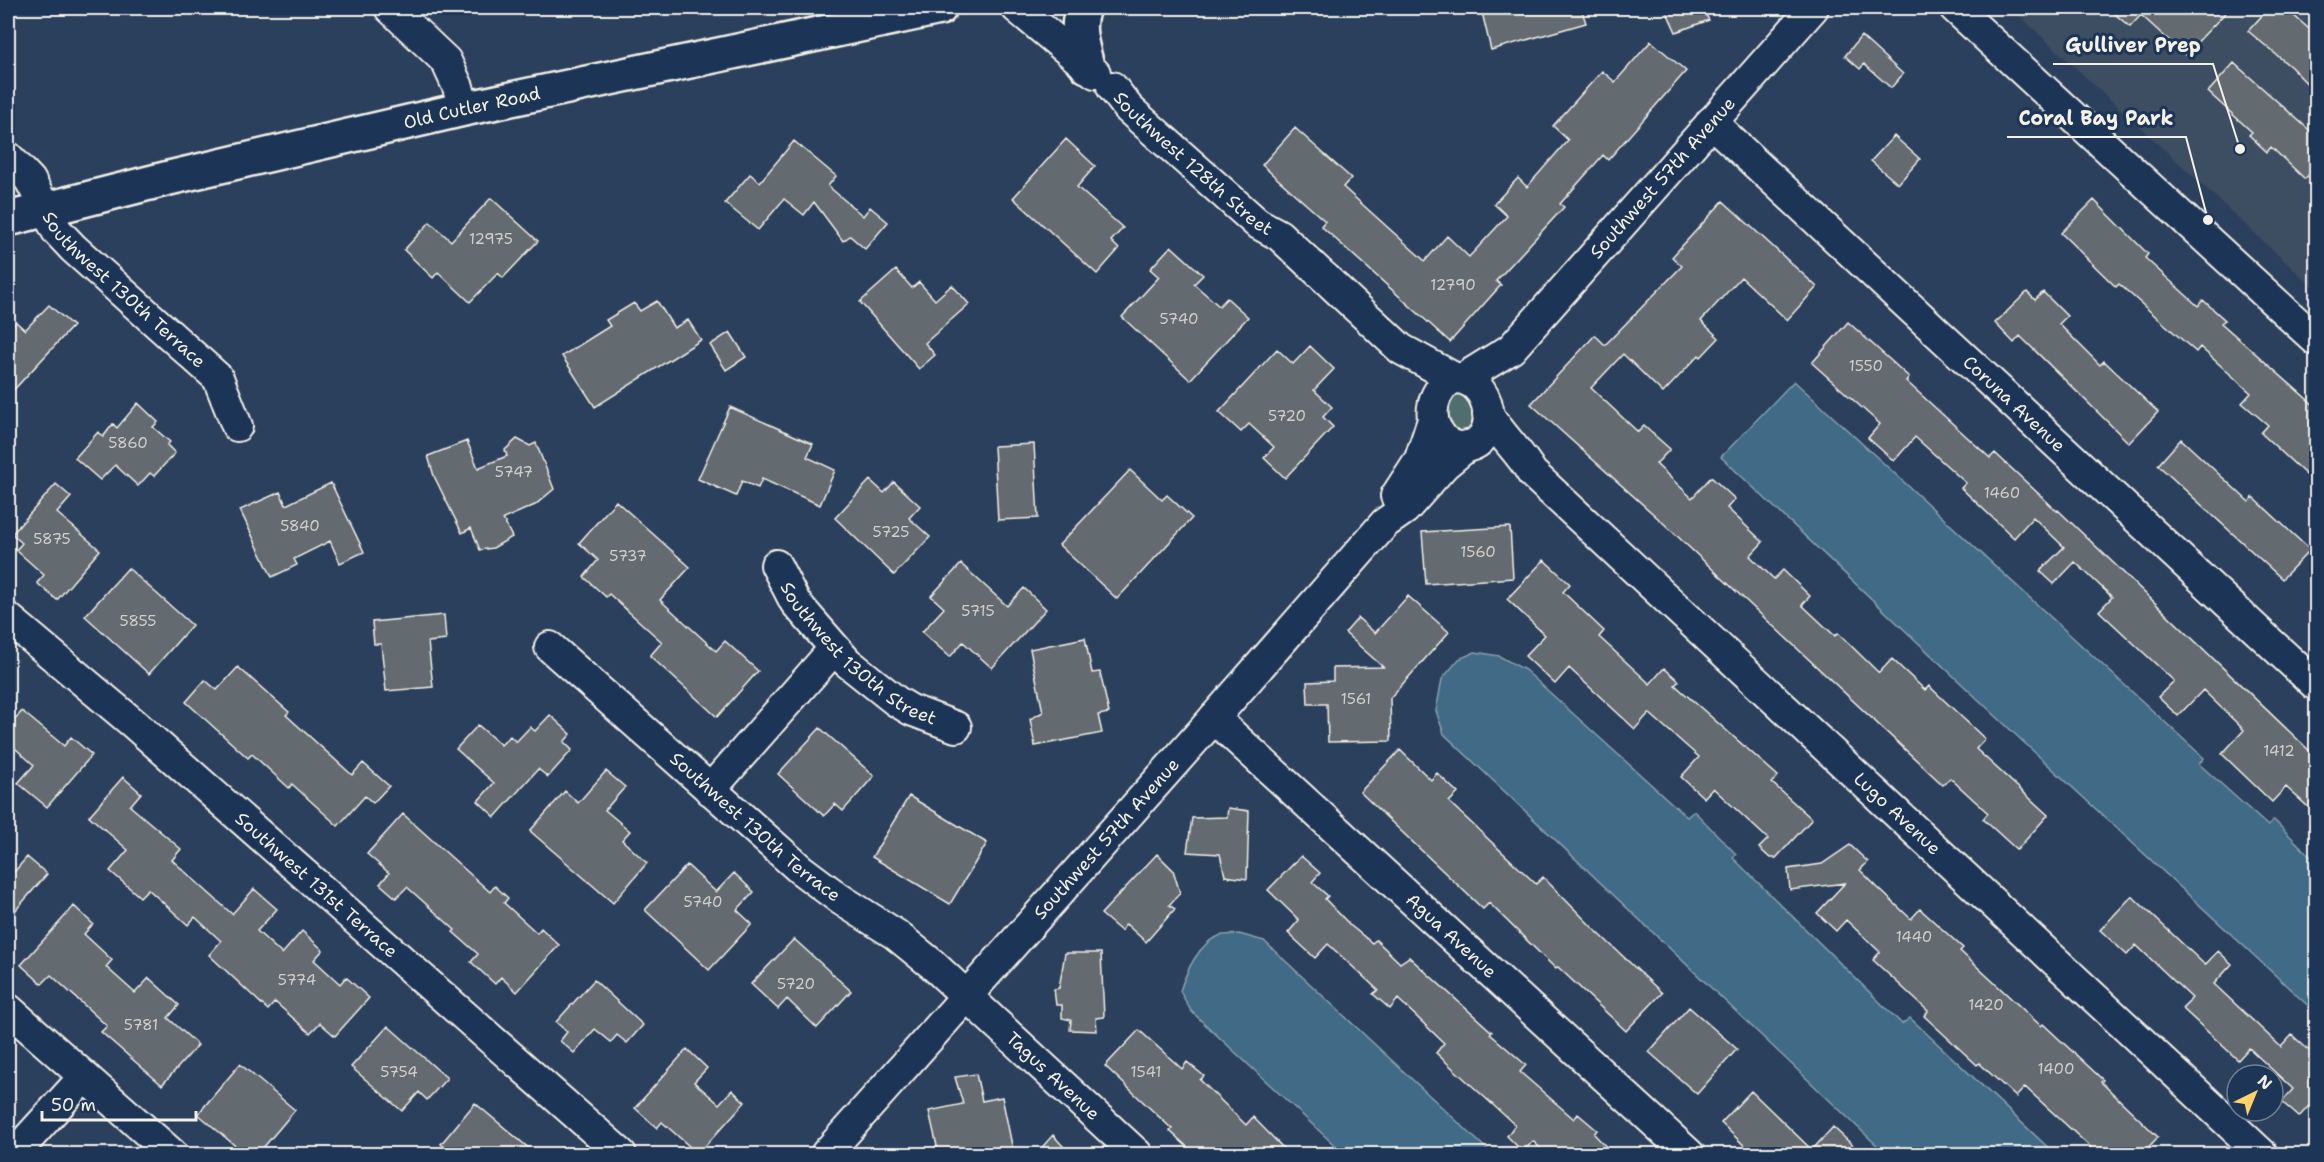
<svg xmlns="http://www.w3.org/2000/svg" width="2324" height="1162" font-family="'Shantell Sans',sans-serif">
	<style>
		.built { fill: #3c4d62 }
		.green { fill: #506e6d; stroke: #a2b0aa; stroke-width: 1.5 }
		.water { fill: #3f6b86; stroke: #87a1ad; stroke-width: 1.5 }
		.building { fill: #636a6f; stroke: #f4f1e8; stroke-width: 1.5 }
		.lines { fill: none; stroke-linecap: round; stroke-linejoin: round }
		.minor-casing { stroke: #f4f1e8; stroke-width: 34 }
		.major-casing { stroke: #f4f1e8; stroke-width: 38 }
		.minor { stroke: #1d3557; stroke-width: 30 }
		.major { stroke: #1d3557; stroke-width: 33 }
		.labels { text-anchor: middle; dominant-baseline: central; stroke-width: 6; stroke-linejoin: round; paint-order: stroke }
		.number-label { font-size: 15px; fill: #d0cfca }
		.street-label { font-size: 18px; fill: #f4f1e8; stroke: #1d3557 }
		.leader { fill: none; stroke: #f4f1e8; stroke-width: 2 }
		.callout-dot { fill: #f4f1e8; stroke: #1d3557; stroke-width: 2 }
		.callout-label { font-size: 20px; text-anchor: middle; font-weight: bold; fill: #f4f1e8; stroke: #1d3557; stroke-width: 6; stroke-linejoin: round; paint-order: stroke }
	</style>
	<rect width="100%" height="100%" fill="#2b405c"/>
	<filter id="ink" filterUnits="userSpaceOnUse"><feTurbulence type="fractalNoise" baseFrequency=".0167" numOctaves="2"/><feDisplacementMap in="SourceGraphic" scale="12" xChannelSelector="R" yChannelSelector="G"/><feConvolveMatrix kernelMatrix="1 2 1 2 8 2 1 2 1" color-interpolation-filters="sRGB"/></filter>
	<g filter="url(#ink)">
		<path class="built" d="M2011,8H2316V290Z"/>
		<path class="green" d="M1456,393C1471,396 1474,414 1472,428L1460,434L1447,421V401Z"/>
		<path class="water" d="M1794,381L2204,758L2199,764L2268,826L2274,820L2316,862V1013L2017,736L1721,457Z
			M1475,652L1499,656L1525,670L1687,817L1694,811L1736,854L1733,858L1902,1024L1910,1018L2055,1154H1886L1444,734L1436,711L1442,679L1459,659Z
			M1239,934L1264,941L1492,1154H1344L1191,1011L1180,991C1186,972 1199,943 1219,936C1225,934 1234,935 1239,934Z"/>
		<path class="building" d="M1481,8H1581L1586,23L1491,50Z
			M1665,8H1702L1709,20L1676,32Z
			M2108,8H2230L2185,55L2141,15L2130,27Z
			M2269,8H2285L2316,35V93L2291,67L2248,31Z
			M1861,36L1903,74L1891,88L1864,64L1860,69L1845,56Z
			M1651,41L1686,71L1608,160L1603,155L1560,204L1564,207L1496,281L1501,285L1450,342L1321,226L1325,221L1262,165L1295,128L1351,178L1343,187L1425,261L1447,236L1469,257L1507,216L1494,204L1518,178L1527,187L1568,140L1553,126L1602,71L1615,82Z
			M2234,63L2316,136V166L2305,179L2271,147L2267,152L2249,135L2252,132L2208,92Z
			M1894,136L1920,159L1898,184L1871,161Z
			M1066,139L1095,166L1077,187L1123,228L1111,241L1119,249L1097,274L1013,198Z
			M794,141L836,176L828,186L863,216L870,207L888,222L865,249L850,236L843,241L814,202L804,215L784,199L758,230L725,203L750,174L760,182Z
			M491,198L538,241L503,278L498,273L470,302L438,272L433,278L404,250L430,222L451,241Z
			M2094,200L2148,254L2145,258L2198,306L2203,300L2225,320L2221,323L2316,407V484L2261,433L2268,425L2242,403L2251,393L2200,347L2196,352L2119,284L2116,287L2061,233Z
			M1723,201L1817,287L1787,320L1741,277L1701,321L1719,338L1701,357L1699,355L1663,393L1623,354L1591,388L1638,432L1644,426L1670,449L1656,464L1692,498L1711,477L1735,499L1727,508L1763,542L1750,556L1774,579L1783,570L1810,596L1802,605L1835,636L1838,633L1879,673L1892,659L1925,690L1929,686L1985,739L1976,749L2048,815L2017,850L1983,819L1988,813L1950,778L1943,785L1660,520L1531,404L1595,335L1605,345L1682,266L1672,257Z
			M1171,246L1203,275L1194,284L1219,306L1227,298L1248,317L1190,380L1122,317L1159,277L1150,269Z
			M896,270L912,288L919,282L935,300L952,285L969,304L925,343L935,355L919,369L860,302Z
			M2027,292L2035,300L2043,292L2067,316L2059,324L2100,365L2104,361L2158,412L2129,443L2020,336L2014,343L1995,323Z
			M657,301L674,328L688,320L701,340L595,407L562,356L610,326L606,320L634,303L640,311Z
			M49,305L73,326L8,396V330L16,322L25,330Z
			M1848,322L1909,377L1906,381L1990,458L1995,453L2057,511L2058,510L2316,757V814L2286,787L2272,802L2222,754L2244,730L2203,690L2178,716L2158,697L2174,681L2099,611L2112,597L2075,562L2054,584L2040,571L2064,547L2033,517L2014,538L1961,488L1966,483L1915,437L1894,461L1868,438L1880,424L1812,363Z
			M730,332L746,357L726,370L710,345Z
			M1310,346L1334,369L1314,390L1332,407L1323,417L1333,427L1285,478L1264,458L1274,447L1249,424L1241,432L1219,412L1277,349L1293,364Z
			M138,403L158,422L153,427L170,442L167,445L175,453L154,476L150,473L138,486L115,465L100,480L75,458L98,432L103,437L113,424L117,428Z
			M730,407L813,444L807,457L835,470L820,505L762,479L758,488L742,481L736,496L698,479Z
			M517,439L530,446L536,443L554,489L535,505L503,519L512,537L493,548L480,550L471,528L462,533L434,476L428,456L467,441L478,468L507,456L505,450Z
			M2181,439L2249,502L2253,497L2310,550L2282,579L2158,465Z
			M1034,444L1038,518L998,520L994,446Z
			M1130,470L1162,500L1167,495L1192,518L1117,599L1059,545Z
			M870,480L884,493L894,482L920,506L909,518L930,537L894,575L835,518Z
			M331,483L364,552L340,563L330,541L294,559L297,565L272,577L240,510L280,492L286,505Z
			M56,484L71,497L57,513L100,550L57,600L37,583L44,575L16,550L22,543L12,534Z
			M616,501L690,567L660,600L716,651L725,641L758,671L717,717L650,656L662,642L609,594L606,597L584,577L598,560L579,543Z
			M1510,527L1513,578L1426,584L1422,532Z
			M1544,560L1570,584L1563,592L1604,631L1599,637L1650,684L1664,668L1679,681L1675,685L1778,776L1772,783L1812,819L1776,858H1770L1759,848L1768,839L1713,788L1704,798L1681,777L1699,757L1649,713L1635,729L1569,668L1555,684L1525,656L1545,635L1507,599Z
			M961,564L1007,606L1024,588L1046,609L992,668L963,642L950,657L922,632L944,608L931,596Z
			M128,568L192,625L149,674L85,616Z
			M1408,596L1449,632L1390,698L1391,741L1328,742L1327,704H1308L1307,682L1333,681V668L1383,667L1345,633L1358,618L1375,633Z
			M444,615L446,640L428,642L433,687L386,691L381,644H374L372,622Z
			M1085,638L1092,673L1100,672L1109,713L1098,715L1102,733L1035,746L1030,719L1043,712L1030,649Z
			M238,667L289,712L286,715L352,775L363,763L389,786L373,803L365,796L338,826L292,784L289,788L252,754L248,758L186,702L205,680L217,690Z
			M22,711L64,746L71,737L92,755L47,807L18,783L34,765L8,742V728Z
			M550,715L571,734L564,742L572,750L548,777L538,769L495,817L478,801L494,783L456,749L478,725L501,745L510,736L516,742L530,727L535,731Z
			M820,728L874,776L843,811L835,804L824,816L778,774Z
			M1400,750L1431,780L1437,773L1458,793L1449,802L1536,884L1543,877L1594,929L1662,993L1626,1031L1558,967L1556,969L1489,903L1483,909L1360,792Z
			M606,771L625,787L605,810L630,831L622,840L647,863L613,903L530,831L565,791L578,803Z
			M123,777L141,793L130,806L181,849L172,860L232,914L254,889L277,909L257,931L282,954L302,931L323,950L314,960L340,984L346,977L369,998L335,1036L320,1023L310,1033L275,1002L268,1010L209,955L221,941L195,917L188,925L148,889L140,897L110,871L128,850L89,816Z
			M909,796L987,843L950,904L872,857Z
			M1228,808L1249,811L1247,879L1225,876L1220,854L1187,852L1192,818L1227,817Z
			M403,814L490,892L495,886L508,898L504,903L537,933L541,928L559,945L517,992L501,977L495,984L471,962L478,954L453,932L455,930L407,887L396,898L380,884L389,873L367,854Z
			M1850,845L1868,862L1860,870L1877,887L1911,919L1920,909L1963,948L1960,951L2041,1026L2043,1024L2103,1080L2101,1082L2158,1137L2141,1155H2099L2025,1087L2016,1097L1979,1063L1977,1065L1924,1016L1928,1011L1873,960L1880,952L1846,920L1836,931L1817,913L1845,883L1790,890L1788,869L1822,864Z
			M1157,854L1173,870L1180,893L1169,905L1175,909L1146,942L1126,924L1121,931L1101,914Z
			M1301,856L1320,873L1312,882L1328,896L1325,899L1351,926L1372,943L1376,940L1400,963L1409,957L1492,1032L1490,1034L1526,1065L1520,1072L1574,1119L1578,1114L1597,1130L1594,1134L1614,1155H1547L1533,1141L1523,1152L1507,1136L1515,1125L1436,1053L1444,1043L1398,999L1390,1009L1373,994L1378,990L1328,944L1315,958L1288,933L1299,920L1268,890Z
			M27,857L47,874L8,919V879Z
			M687,865L716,892L734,873L754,892L737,910L752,924L709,970L645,910Z
			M2132,896L2205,965L2218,951L2232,964L2214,984L2281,1047L2292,1035L2316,1057V1098L2299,1117L2282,1102L2293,1089L2249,1048L2238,1060L2182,1008L2192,998L2136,945L2127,955L2100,930Z
			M74,906L93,924L84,934L112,960L106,967L135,993L149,978L179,1005L168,1018L198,1045L162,1085L101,1032L107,1026L51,975L42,984L21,965Z
			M794,939L851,991L817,1028L787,999L778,1009L751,984Z
			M1065,953H1101L1104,1017L1096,1018L1097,1031L1070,1030L1071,1020L1062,1018V1005H1056L1054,989L1059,988Z
			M594,980L643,1025L627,1043L617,1035L611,1042L595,1029L574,1053L560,1041L567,1032L556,1022Z
			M1689,1007L1737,1049L1697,1094L1649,1052Z
			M388,1026L447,1078L427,1100L419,1092L402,1111L351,1067Z
			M1139,1030L1182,1069L1187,1062L1204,1076L1200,1080L1246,1125L1253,1117L1290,1155H1196L1170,1131L1172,1129L1105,1066Z
			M687,1049L707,1068L694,1082L719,1104L732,1090L745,1102L698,1154L662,1122L657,1128L635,1108Z
			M240,1064L295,1110L257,1155H246L198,1114Z
			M976,1074L982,1101L1002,1097L1014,1155H939L929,1111L963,1104L955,1077Z
			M1751,1091L1812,1150L1833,1127L1863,1155H1754L1721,1123Z
			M475,1103L537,1155H454L441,1144Z
			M1053,1135L1071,1155H1035Z"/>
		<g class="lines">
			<defs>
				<g id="minor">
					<path d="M390,8L446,61L458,87L464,109"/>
					<path d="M1017,8L1095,73"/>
					<path d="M1955,8L2316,340"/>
					<path id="s1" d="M1112,87L1129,109L1257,223L1279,235L1401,349L1454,378"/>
					<path id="s2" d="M1711,122L2316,685"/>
					<path id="s3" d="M8,157L30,180L57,231L73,248L218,378L237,426"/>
					<path d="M1454,378C1491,376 1504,441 1465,447C1455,448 1446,443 1441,436C1425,417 1433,388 1454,378Z"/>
					<path id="s4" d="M1464,378L1511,349L1813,8"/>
					<path id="s5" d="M1488,414C1501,436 1520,452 1532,473L2262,1154"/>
					<path d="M1396,496L1420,459L1433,420"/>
					<path id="s6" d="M776,565L795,602L847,662L896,701L911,710L956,727"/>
					<path id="s7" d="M8,618L133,723L621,1154"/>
					<path id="s8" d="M550,647L800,869L840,899L895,934L932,964L1137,1154"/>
					<path id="s9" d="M1214,718L1689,1154"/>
					<path d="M710,790L834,649"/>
					<path d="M8,1009L172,1154"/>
					<path d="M14,1154L84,1077"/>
					<path id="s10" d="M826,1154L1214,718L1385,523L1405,509L1444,465L1467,446"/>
				</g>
				<g id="major">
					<path d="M1083,8C1075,27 1082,46 1087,66"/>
					<path id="s11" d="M8,219L169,178L464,109L940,8"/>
				</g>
			</defs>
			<use href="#minor" class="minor-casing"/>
			<use href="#major" class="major-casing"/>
			<use href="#minor" class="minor"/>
			<use href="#major" class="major"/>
		</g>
	</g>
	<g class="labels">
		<g class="number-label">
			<text x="491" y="239">12975</text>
			<text x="1453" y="285">12790</text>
			<text x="1179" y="319">5740</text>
			<text x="1866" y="366">1550</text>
			<text x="1287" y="416">5720</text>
			<text x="128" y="443">5860</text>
			<text x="514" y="472">5747</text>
			<text x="2002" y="493">1460</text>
			<text x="300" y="526">5840</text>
			<text x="891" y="532">5725</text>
			<text x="52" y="539">5875</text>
			<text x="1478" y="552">1560</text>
			<text x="628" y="556">5737</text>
			<text x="978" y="611">5715</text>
			<text x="138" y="621">5855</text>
			<text x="1356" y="699">1561</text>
			<text x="2279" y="751">1412</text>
			<text x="703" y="902">5740</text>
			<text x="1914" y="937">1440</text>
			<text x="297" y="980">5774</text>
			<text x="796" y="984">5720</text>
			<text x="1986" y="1005">1420</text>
			<text x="141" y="1025">5781</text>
			<text x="2056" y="1069">1400</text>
			<text x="399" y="1072">5754</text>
			<text x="1146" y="1072">1541</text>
		</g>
		<g class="street-label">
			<text stroke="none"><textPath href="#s11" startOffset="477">Old Cutler Road</textPath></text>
			<text stroke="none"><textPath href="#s1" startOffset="112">Southwest 128th Street</textPath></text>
			<text stroke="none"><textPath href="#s4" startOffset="284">Southwest 57th Avenue</textPath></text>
			<text stroke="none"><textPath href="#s3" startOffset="178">Southwest 130th Terrace</textPath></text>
			<text stroke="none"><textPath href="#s2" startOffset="414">Coruna Avenue</textPath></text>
			<text stroke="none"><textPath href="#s6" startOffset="124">Southwest 130th Street</textPath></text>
			<text stroke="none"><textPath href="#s5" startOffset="573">Lugo Avenue</textPath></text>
			<text stroke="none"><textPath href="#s8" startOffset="273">Southwest 130th Terrace</textPath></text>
			<text stroke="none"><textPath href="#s10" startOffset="422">Southwest 57th Avenue</textPath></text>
			<text stroke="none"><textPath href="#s7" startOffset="408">Southwest 131st Terrace</textPath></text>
			<text stroke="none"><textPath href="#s9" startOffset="322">Agua Avenue</textPath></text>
			<text stroke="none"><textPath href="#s8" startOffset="662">Tagus Avenue</textPath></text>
		</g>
	</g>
	<path class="leader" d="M2240 149L2213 64H2053M2208 220L2186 137H2007"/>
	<g class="callout-dot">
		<circle cx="2240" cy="149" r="6"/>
		<circle cx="2208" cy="220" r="6"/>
	</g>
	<g class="callout-label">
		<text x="2133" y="52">Gulliver Prep</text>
		<text x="2096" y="125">Coral Bay Park</text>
	</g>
	<rect width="2324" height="1162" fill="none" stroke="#1d3557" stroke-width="30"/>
	<rect x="15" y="15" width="2294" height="1132" fill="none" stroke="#f4f1e8" stroke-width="2" filter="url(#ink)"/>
	<g transform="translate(2255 1093) rotate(43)"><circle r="28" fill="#1d3557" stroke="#738091" stroke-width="1.5"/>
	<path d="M0-4.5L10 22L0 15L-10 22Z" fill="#ffd166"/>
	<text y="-9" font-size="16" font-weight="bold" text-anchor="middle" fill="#f4f1e8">N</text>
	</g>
	<path d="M42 1111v9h154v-9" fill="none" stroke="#f4f1e8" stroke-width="3"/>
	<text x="51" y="1111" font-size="18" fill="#f4f1e8" stroke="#1d3557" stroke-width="4.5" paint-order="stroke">50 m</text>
</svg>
